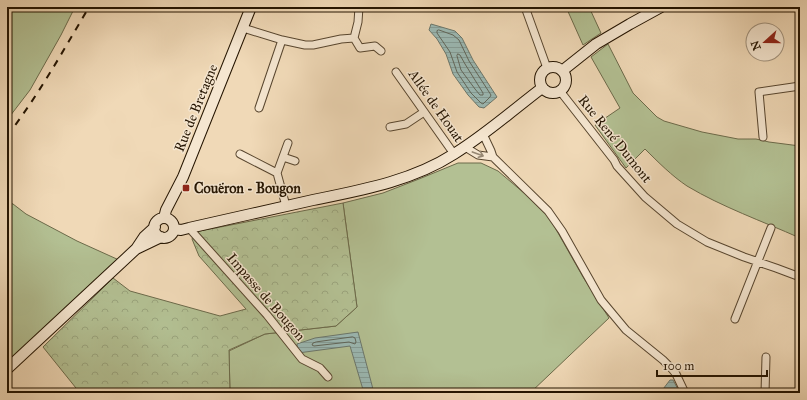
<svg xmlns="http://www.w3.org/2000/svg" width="807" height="400" font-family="'IM FELL Great Primer',serif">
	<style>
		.grass { fill: #b3c093; stroke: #6c6a4a }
		.forest { fill: url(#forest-crowns); stroke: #6c6a4a }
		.water { fill: url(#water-rules); stroke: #6b776c }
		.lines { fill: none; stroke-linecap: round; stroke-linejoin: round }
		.shore { stroke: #60665a; stroke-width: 1 }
		.minor-casing { stroke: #57452e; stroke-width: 9 }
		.secondary-casing { stroke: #241401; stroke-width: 12 }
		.minor { stroke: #f5e6d0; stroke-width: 7 }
		.secondary { stroke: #f5e6d0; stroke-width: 10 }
		.rail { stroke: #241401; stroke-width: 2; stroke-dasharray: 7 7; stroke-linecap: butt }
		.oneway { stroke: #978873 }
		.poi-dot { fill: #8f2418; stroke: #f5e6d0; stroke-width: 1.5 }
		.labels { text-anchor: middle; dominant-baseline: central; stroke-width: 3; stroke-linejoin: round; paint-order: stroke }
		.street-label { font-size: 14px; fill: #241401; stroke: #f5e6d0 }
		.poi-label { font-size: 14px; font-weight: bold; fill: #241401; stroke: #f5e6d0; text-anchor: start }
	</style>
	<defs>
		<pattern id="forest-crowns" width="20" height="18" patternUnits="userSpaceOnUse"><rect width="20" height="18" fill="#b3c093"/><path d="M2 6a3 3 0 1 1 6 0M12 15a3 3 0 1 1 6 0" fill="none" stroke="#9aa47d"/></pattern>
		<pattern id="water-rules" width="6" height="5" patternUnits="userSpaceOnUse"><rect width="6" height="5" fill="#9bb9b4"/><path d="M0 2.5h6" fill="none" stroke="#859e99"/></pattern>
	</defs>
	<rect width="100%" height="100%" fill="#f0d9b7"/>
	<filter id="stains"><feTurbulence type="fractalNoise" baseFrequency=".005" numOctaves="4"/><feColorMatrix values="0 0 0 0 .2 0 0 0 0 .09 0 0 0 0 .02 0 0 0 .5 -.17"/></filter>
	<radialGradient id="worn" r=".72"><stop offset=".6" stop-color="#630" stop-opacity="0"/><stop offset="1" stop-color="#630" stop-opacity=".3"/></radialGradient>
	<path class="grass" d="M7,7H75L61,35L30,90L7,120Z
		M566,7H589L601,33L583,45Z
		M608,44L633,93L657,117L664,121L702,132L738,139H756L769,142L800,146V238C762,221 722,207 687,186C672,176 658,162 645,149L626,168L595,125L620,108L591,57Z
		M458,163H481L498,171L524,193L549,217L583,277L609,318L530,393H230L229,351L265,334L336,326L357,307L343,203L383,193L419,179Z
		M7,202L13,204L26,214L77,241L119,260L7,363Z"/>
	<path class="forest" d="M343,203L357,307L336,326L265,334L229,350L230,393H167L165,390L158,393H80L43,347L113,278L130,291L220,316L246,309L199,256L192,239L195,232Z"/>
	<path class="water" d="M431,24L455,31L462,38L473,60L497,97L484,108L479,107L468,95L453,74L446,54L437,39L429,30Z
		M358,332L374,393H364L350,346L298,353L297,344L315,338Z
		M670,380H673L680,393H660Z"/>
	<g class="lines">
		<path class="shore" d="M439,30L453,35L459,40L469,61L491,95L490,97L483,104L481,103L471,93L457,72L450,52L437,33V31Z
			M458,54L460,55L465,64L483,93V95H480L475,89L461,70L457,56Z
			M353,337L355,338L356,342L355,344L349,342L314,346L312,345L313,343L316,342Z"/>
		<defs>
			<path id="minor" d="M525,7L547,68
				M243,28L282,40L305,45H313L341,39L354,38L360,48L375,46L381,51
				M354,38L358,22L359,7
				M396,72L454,154
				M560,91L614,160L617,166L645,197L677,224L707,242L744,257L776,268L800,277
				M259,108L282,40
				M390,127L406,124L424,112
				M483,134L491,151L493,157L548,211L562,231L601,300L626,330L663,360L672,369L676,374L685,393
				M763,137L759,92L800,86
				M465,147L478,155L493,157
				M240,154L277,173L288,143
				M283,157L295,161
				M277,173L286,206
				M189,228L267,315L302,359L320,368L328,377
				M735,319L771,228
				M765,393L766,357"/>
			<path id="secondary" d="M540 80a13 13 0 1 1 26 0a13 13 0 1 1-26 0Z
				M562,71L596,44L630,24L661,7
				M164,218L166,210L183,177L251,7
				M154 228a10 10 0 1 1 20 0a10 10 0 1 1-20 0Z
				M174,229L181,230L189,228C230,219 272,209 313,200C362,190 412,181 454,154C485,135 513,110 542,88
				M136,249L161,237
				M7,369L136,249L144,237L155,227"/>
		</defs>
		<use href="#minor" class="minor-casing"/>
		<use href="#secondary" class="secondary-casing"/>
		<use href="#minor" class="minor"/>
		<use href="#secondary" class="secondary"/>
		<path class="rail" d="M7,136C38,96 63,51 89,7"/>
	</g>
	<defs><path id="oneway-shaft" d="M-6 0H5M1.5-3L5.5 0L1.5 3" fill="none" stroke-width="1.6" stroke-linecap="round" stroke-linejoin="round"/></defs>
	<use class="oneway" href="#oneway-shaft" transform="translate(478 154) rotate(20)"/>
	<rect class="poi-dot" x="182" y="184" width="8" height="8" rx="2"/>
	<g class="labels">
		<g class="street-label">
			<text transform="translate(436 106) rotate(55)">Allée de Houat</text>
			<text transform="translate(196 108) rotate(-68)">Rue de Bretagne</text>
			<text transform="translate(615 139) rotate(51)">Rue René Dumont</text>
			<text transform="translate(266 297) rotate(49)">Impasse de Bougon</text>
		</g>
		<g class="poi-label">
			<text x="194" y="188">Couëron - Bougon</text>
		</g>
	</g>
	<rect width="807" height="400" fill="none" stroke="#f0d9b7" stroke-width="24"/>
	<rect x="8" y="8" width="791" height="384" fill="none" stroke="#241401" stroke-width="2"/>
	<rect x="12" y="12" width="783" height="376" fill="none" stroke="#241401"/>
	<g transform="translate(765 42) rotate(249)"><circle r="19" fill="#f5e6d0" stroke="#a1927d"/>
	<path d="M0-3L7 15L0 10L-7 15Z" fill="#8f2418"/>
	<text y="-6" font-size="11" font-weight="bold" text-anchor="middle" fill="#241401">N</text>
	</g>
	<path d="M657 370v6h110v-6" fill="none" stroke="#241401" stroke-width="2"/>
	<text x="663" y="370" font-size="12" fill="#241401" stroke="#f5e6d0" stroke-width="3" paint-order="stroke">100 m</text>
	<rect width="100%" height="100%" filter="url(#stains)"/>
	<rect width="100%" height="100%" fill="url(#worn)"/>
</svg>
